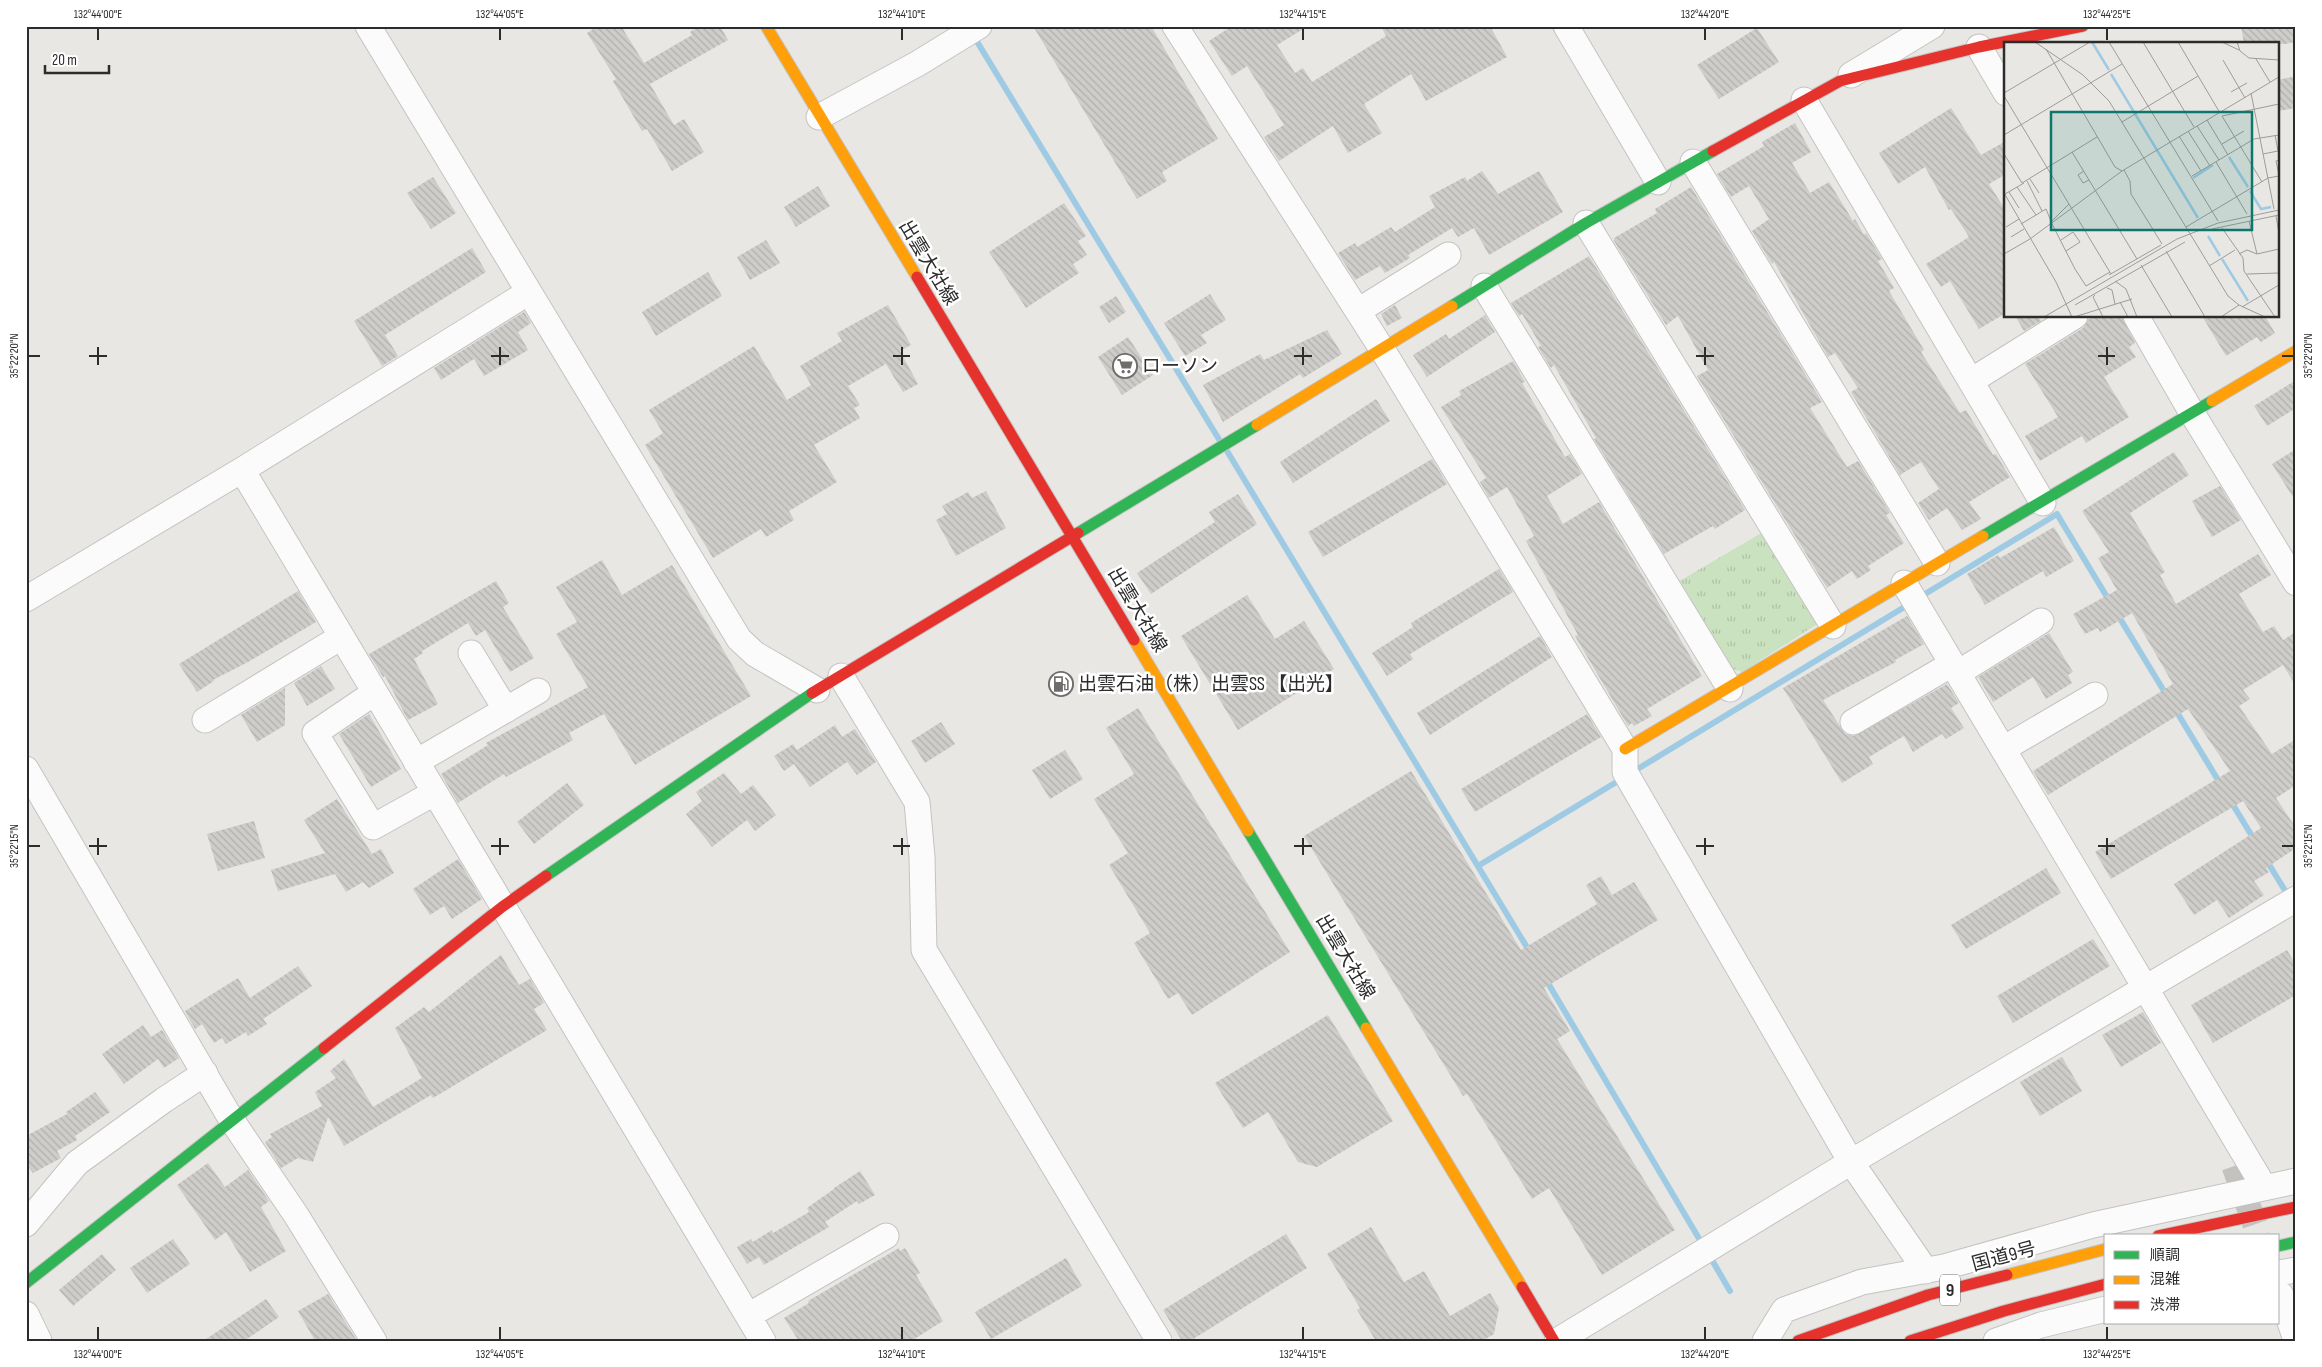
<svg xmlns="http://www.w3.org/2000/svg" width="2322" height="1367" font-family="'Sofia Sans Condensed','Noto Sans JP',sans-serif">
	<style>
		.grass { fill: url(#grass-tufts) }
		.lines { fill: none; stroke-linecap: round; stroke-linejoin: round }
		.stream { stroke: #9ecbe3; stroke-width: 6 }
		.building { fill: url(#building-back-hatch) }
		.street-tunnel { stroke: #c3c2be; stroke-width: 25; stroke-dasharray: 25 12; stroke-linecap: butt }
		.street-casing { stroke: #c4c3c2; stroke-width: 27 }
		.fast-casing { stroke: #c4c3c2; stroke-width: 13 }
		.slow-casing { stroke: #c4c3c2; stroke-width: 13 }
		.jam-casing { stroke: #c4c3c2; stroke-width: 13 }
		.street { stroke: #fcfbfb; stroke-width: 25 }
		.fast { stroke: #30b455; stroke-width: 11 }
		.slow { stroke: #ff9f0a; stroke-width: 11 }
		.jam { stroke: #e5322d; stroke-width: 11 }
		.ticks { fill: none; stroke: #2c2c2c; stroke-width: 2 }
		.labels { text-anchor: middle; dominant-baseline: central; stroke-width: 5; stroke-linejoin: round; paint-order: stroke }
		.shield { fill: #fff; stroke: #6b6b6b; stroke-width: 1 }
		.shield-label { font-size: 18px; font-weight: bold; fill: #2c2c2c }
		.street-label { font-size: 19px; fill: #2c2c2c; stroke: #fff }
		.poi-label { font-size: 19px; fill: #2c2c2c; stroke: #fff; text-anchor: start }
		.inset-river { fill: none; stroke: #9ecbe3; stroke-width: 2.5 }
		.inset-road { fill: none; stroke: #9d9c9a; stroke-width: 1 }
		.view { fill: #0f766e; fill-opacity: 0.15; stroke: #0f766e; stroke-width: 2.5 }
		.inset-edge { fill: none; stroke: #2c2c2c; stroke-width: 2.5 }
		.neatline { fill: none; stroke: #2c2c2c; stroke-width: 2 }
		.ticks-label { font-size: 12px; text-anchor: middle; fill: #2c2c2c }
	</style>
	<defs>
		<pattern id="grass-tufts" width="24" height="20" patternUnits="userSpaceOnUse" patternTransform="scale(1.25)"><rect width="24" height="20" fill="#cae2bf"/><path d="M3 7l-1-3M5 7V3M7 7l1-3M15 17l-1-3M17 17v-4M19 17l1-3" fill="none" stroke="#aec2a4"/></pattern>
		<pattern id="building-back-hatch" width="6" height="6" patternUnits="userSpaceOnUse" patternTransform="scale(1.25)"><rect width="6" height="6" fill="#cecdc9"/><path d="M-1 5l2 2M0 0l6 6M5-1l2 2" fill="none" stroke="#b1b0ad"/></pattern>
	</defs>
	<rect width="100%" height="100%" fill="#e9e7e3"/>
	<path class="grass" d="M1763,532L1819,623L1742,672L1727,667L1678,582Z"/>
	<g class="lines">
		<path class="stream" d="M973,35L1220,441
			M1227,451L1531,954
			M1920,597L2057,514L2110,602
			M2116,612L2167,696
			M2175,709L2221,785
			M1631,773L1911,603
			M2230,800L2255,841
			M2265,858L2289,897
			M1478,866L1623,778
			M1545,978L1704,1247
			M1709,1255L1730,1291"/>
	</g>
	<path class="building" d="M598,26H621L644,63L692,35L690,32L700,26H720L728,40L650,84L674,125L684,119L704,152L672,171L647,129L642,131L613,81L616,79L587,33Z
		M1033,26H1151L1218,139L1162,172L1167,181L1137,199Z
		M1232,26H1308L1277,45L1295,73L1303,68L1312,82L1386,36L1381,26H1490L1507,57L1426,101L1411,74L1364,104L1382,133L1348,153L1333,126L1279,161L1264,137L1284,125L1247,66L1232,76L1209,41Z
		M2241,26H2296V42L2285,44H2244Z
		M1757,28L1779,62L1719,99L1697,65Z
		M2296,76V108L2278,111V80Z
		M1951,108L1981,155L2006,141V174L1989,184L2006,211V313L1979,329L1950,281L1941,287L1926,264L1969,237L1951,209L1949,210L1925,167L1898,184L1879,153Z
		M1795,123L1811,152L1792,163L1810,193L1829,182L1853,221L1855,219L1864,235L1866,233L1882,259L1878,261L1894,288L1889,291L1924,350L1921,352L1960,413L1966,410L1993,455L1996,454L2010,477L1969,502L1981,519L1962,530L1947,508L1929,520L1918,503L1939,489L1921,462L1900,475L1851,392L1858,388L1835,353L1828,357L1774,262L1772,264L1752,231L1769,219L1749,186L1731,197L1717,174L1764,146L1762,142Z
		M1482,171L1498,194L1539,171L1563,212L1489,255L1474,228L1458,237L1452,228L1408,255L1410,258L1385,273L1380,266L1355,280L1338,253L1355,243L1357,247L1391,227L1395,232L1435,207L1429,196L1465,177L1467,181Z
		M433,177L456,213L431,229L407,193Z
		M818,186L830,206L796,227L784,207Z
		M1691,187L1822,402L1810,408L1847,467L1858,461L1890,513L1886,515L1904,543L1868,566L1871,570L1857,579L1852,571L1827,588L1697,376L1708,370L1678,316L1666,325L1614,241V238L1657,213L1655,209Z
		M1064,203L1086,236L1078,241L1087,255L1073,264L1079,273L1026,308L989,252Z
		M766,240L780,263L750,280L737,257Z
		M472,248L486,272L385,335L398,356L382,366L354,321Z
		M1589,256L1745,510L1715,529L1713,526L1664,554L1594,439L1596,438L1554,365L1551,368L1538,347L1541,346L1522,314L1519,316L1511,303Z
		M708,272L722,296L656,336L642,312Z
		M1210,294L1226,320L1201,335L1207,343L1185,356L1164,323Z
		M1116,296L1126,312L1109,323L1099,307Z
		M888,305L911,345L900,351L918,384L903,392L886,364L848,386L860,405L854,408L860,418L814,445L837,482L789,511L794,520L766,537L761,529L713,558L645,445L663,433L649,410L754,346L787,400L811,385L800,366L842,341L837,333Z
		M1395,305L1402,318L1387,326L1381,314Z
		M524,312L531,323L518,332L528,350L484,376L474,359L441,380L434,368Z
		M1485,315L1495,332L1427,377L1413,355L1446,334L1449,339Z
		M2015,316H2038L2041,321L2024,331Z
		M2094,316H2122L2135,343L2129,347L2136,357L2104,377L2129,417L2086,443L2082,436L2040,461L2025,436L2058,417L2025,364L2083,328L2088,320Z
		M2202,316H2265L2275,333L2261,342L2257,337L2226,356Z
		M1327,330L1342,354L1303,378L1300,374L1223,422L1203,385L1260,354L1264,360Z
		M1128,337L1153,375L1122,395L1098,357Z
		M1513,361L1525,382L1522,383L1565,457L1570,454L1582,474L1547,496L1563,524L1599,502L1702,676L1647,709L1652,716L1634,726L1632,723L1628,726L1575,636L1578,635L1526,541L1534,536L1507,487L1489,498L1480,482L1486,478L1441,407L1461,395L1459,391Z
		M2296,380V408L2267,426L2254,406Z
		M1376,399L1390,421L1293,483L1280,462Z
		M2296,449V502L2272,464Z
		M2174,452L2189,475L2130,513L2165,572L2160,575L2176,604L2258,554L2271,575L2239,594L2263,632L2274,626L2283,640L2296,632V686L2283,665L2243,690L2250,699L2239,706L2272,754L2296,739V785L2276,798L2296,828V848L2266,868L2269,872L2254,881L2264,895L2229,918L2217,900L2194,915L2174,884L2261,828L2243,801L2111,879L2095,852L2230,771L2188,709L2048,795L2033,771L2173,684L2132,613L2100,632L2098,628L2085,634L2073,614L2117,590L2098,558L2109,552L2082,511Z
		M1432,459L1447,484L1323,557L1308,532Z
		M2220,486L2241,520L2212,537L2192,501Z
		M986,491L1006,528L956,556L936,520L947,514L942,506L968,492L972,498Z
		M1238,494L1257,524L1151,594L1137,573L1215,522L1209,512Z
		M2054,527L2074,561L2046,577L2043,571L1985,605L1967,574L1998,555L2000,558Z
		M602,560L622,595L672,565L751,696L635,765L604,714L569,733L573,740L506,777L504,774L458,803L441,774L488,745L486,743L588,687L556,634L577,622L556,587Z
		M1499,569L1513,592L1410,654L1413,659L1387,676L1372,653L1413,627L1411,623Z
		M496,581L509,603L503,607L534,658L510,672L485,630L476,636L468,623L422,651L423,653L414,659L438,704L408,720L385,676L383,677L369,654Z
		M298,591L316,622L248,662L213,680L214,681L197,692L179,664Z
		M1247,595L1275,639L1304,621L1334,669L1238,730L1181,636Z
		M1907,616L1924,644L1895,660L1896,662L1823,700L1845,734L1854,736L1947,684L1959,703L1951,708L1964,728L1946,739L1942,734L1913,752L1904,736L1869,757L1873,764L1842,783L1783,688Z
		M2049,633L2073,672L2068,675L2072,683L2046,699L2033,677L1993,702L1978,677Z
		M1540,636L1552,657L1430,735L1417,713Z
		M321,666L335,689L307,706L294,683Z
		M285,688V725L257,742L241,715Z
		M1138,708L1290,952L1192,1015L1178,993L1168,999L1134,943L1150,933L1109,865L1128,853L1094,799L1134,774L1106,728Z
		M369,714L401,769L371,787L339,734Z
		M1587,714L1601,737L1475,812L1461,789Z
		M941,722L955,744L925,763L911,741Z
		M835,725L842,737L855,729L876,762L857,775L847,762L810,787L794,764L784,771L774,756L793,744L797,750Z
		M1065,750L1083,779L1050,799L1032,770Z
		M1411,771L1521,950L1597,904L1586,885L1601,876L1612,895L1634,882L1658,920L1544,988L1570,1031L1557,1039L1675,1230L1602,1275L1549,1188L1532,1199L1467,1094L1463,1096L1304,836Z
		M724,773L741,794L753,785L776,815L755,831L747,820L712,847L686,814L702,801L696,792Z
		M567,783L584,805L534,844L517,822Z
		M337,799L372,854L381,849L394,873L369,888L363,882L346,892L335,874L278,891L271,870L325,853L304,820Z
		M254,821L265,858L218,871L207,834Z
		M458,859L482,899L452,919L444,906L430,915L413,889Z
		M2046,868L2061,893L1966,949L1951,925Z
		M2093,939L2110,966L2013,1023L1997,996Z
		M2287,950L2296,965V995L2213,1043L2191,1005Z
		M501,955L519,985L530,979L544,1003L534,1009L547,1030L433,1098L431,1095L344,1146L328,1117L313,1162L298,1158L281,1168L265,1142L272,1137L270,1134L322,1106L315,1092L336,1078L330,1071L344,1059L373,1107L422,1078L395,1028L424,1007L429,1012Z
		M298,966L312,986L263,1019L267,1024L248,1036L246,1032L226,1044L222,1038L214,1043L202,1024L195,1029L185,1011L238,978L250,998Z
		M2143,1012L2161,1043L2121,1067L2102,1035Z
		M1328,1015L1393,1121L1317,1167L1298,1162L1268,1112L1243,1128L1215,1083Z
		M143,1025L151,1037L162,1030L179,1058L164,1068L158,1059L124,1084L102,1054Z
		M2062,1057L2082,1091L2040,1116L2020,1082Z
		M95,1092L110,1112L75,1136L77,1140L57,1151L61,1158L33,1173L26,1164V1136L67,1114L66,1112Z
		M208,1163L225,1187L248,1170L269,1201L261,1207L286,1251L250,1272L226,1232L215,1240L177,1185Z
		M860,1171L875,1195L859,1204L857,1201L825,1222L829,1227L764,1265L759,1257L747,1264L737,1247L751,1239L753,1242L772,1230L773,1233L809,1212L807,1208L834,1189V1188Z
		M1371,1227L1404,1282L1424,1271L1450,1316L1490,1293L1499,1308L1494,1334L1482,1341H1376L1357,1310L1360,1308L1327,1254Z
		M1286,1234L1307,1268L1190,1341H1182L1163,1310Z
		M173,1239L190,1264L147,1293L130,1268Z
		M899,1248L900,1251L905,1248L920,1273L916,1275L943,1321L911,1341H799L784,1318L809,1303L808,1301Z
		M102,1254L116,1270L73,1306L59,1290Z
		M1066,1258L1082,1286L991,1339L975,1312Z
		M328,1294L357,1341H315L298,1311Z
		M266,1299L279,1317L244,1341H203Z"/>
	<g class="lines">
		<path class="street-tunnel" d="M2234,1166L2259,1236"/>
		<defs>
			<path id="street" d="M368,26L739,639L755,654L817,690
				M1175,26L1382,349L1625,749V772L1851,1162L1926,1271
				M1566,26L1658,182
				M1979,47L2006,93
				M1851,75L1932,26
				M1804,100L2043,503
				M819,117L917,64L979,26
				M1693,162L1937,563
				M1586,223L1833,626
				M1484,286L1730,689
				M1358,311L1448,255
				M2136,316L2192,413L2296,583
				M1971,381L2075,316
				M242,470L763,1341
				M1904,583L2264,1187
				M26,599L242,470L529,292
				M471,653L506,710
				M1958,673L2041,621
				M841,676L917,802L922,857L924,950L1159,1341
				M374,693L315,733L373,827L434,793
				M205,720L341,637
				M1853,722L1952,664
				M2003,749L2095,695
				M416,762L538,691
				M26,769L231,1119L296,1215L374,1341
				M26,1224L77,1163L164,1100L205,1073
				M2278,1273L2296,1270
				M2281,1295L2296,1340
				M26,1314L39,1341
				M748,1316L886,1236
				M1557,1341L1851,1162L2296,899
				M1765,1341L1784,1310L1862,1282L1944,1267L2093,1225L2296,1181
				M1996,1341L2041,1325L2106,1309"/>
			<path id="fast" d="M1452,306L1586,223L1713,151
				M1078,533L1257,425
				M1983,536L2212,401
				M1248,831L1366,1028
				M546,876L812,693
				M2278,1246L2296,1242
				M26,1283L324,1048"/>
			<path id="slow" d="M766,26L917,277
				M2212,401L2296,351
				M1257,425L1452,306
				M1134,640L1248,831
				M1625,749L1983,536
				M1366,1028L1522,1287
				M2007,1275L2106,1249"/>
			<path id="jam" d="M1713,151L1840,81L1979,47L2083,26
				M917,277L1134,640
				M812,693L1078,533
				M324,1048L502,907L546,876
				M2158,1236L2296,1207
				M1522,1287L1554,1341
				M1798,1341L1928,1295L2007,1275
				M1910,1341L2004,1311L2106,1284"/>
		</defs>
		<use href="#street" class="street-casing"/>
		<use href="#fast" class="fast-casing"/>
		<use href="#slow" class="slow-casing"/>
		<use href="#jam" class="jam-casing"/>
		<use href="#street" class="street"/>
		<use href="#fast" class="fast"/>
		<use href="#slow" class="slow"/>
		<use href="#jam" class="jam"/>
	</g>
	<path class="ticks" d="M98,28V40M500,28V40M902,28V40M1303,28V40M1705,28V40M2107,28V40M98,347V365M500,347V365M902,347V365M1303,347V365M1705,347V365M2107,347V365M28,356H40M89,356H107M491,356H509M893,356H910M1294,356H1312M1696,356H1714M2098,356H2115M2282,356H2294M98,838V855M500,838V855M902,838V855M1303,838V855M1705,838V855M2107,838V855M28,846H40M89,846H107M491,846H509M893,846H910M1294,846H1312M1696,846H1714M2098,846H2115M2282,846H2294M98,1327V1340M500,1327V1340M902,1327V1340M1303,1327V1340M1705,1327V1340M2107,1327V1340"/>
	<defs>
		<symbol id="supermarket-ring" viewBox="-11 -11 22 22"><circle r="9.5" fill="#fff" stroke="#6e6d6c" stroke-width="1.5"/><path d="M-6-5.5h2.5l.6 2H6L4.5 2H-2.5L-4.4-4H-6ZM-1.5 3.2a1.3 1.3 0 1 0 .1 0ZM3 3.2a1.3 1.3 0 1 0 .1 0Z" fill="#6e6d6c"/></symbol>
		<symbol id="fuel-ring" viewBox="-11 -11 22 22"><circle r="9.5" fill="#fff" stroke="#6e6d6c" stroke-width="1.5"/><path d="M-5.5-6h7V0h2V4h1.3V-2.5L3-4.5l.8-.8L6-3V5H2.5V1h-1V6h-7ZM-4.2-4.7v3.2H.2V-4.7Z" fill="#6e6d6c"/></symbol>
	</defs>
	<g fill-rule="evenodd">
		<use href="#supermarket-ring" x="1111" y="352" width="28" height="28"/>
		<use href="#fuel-ring" x="1047" y="670" width="28" height="28"/>
	</g>
	<g class="labels">
		<rect class="shield" x="1940" y="1274.5" width="20" height="31" rx="4"/>
		<g class="shield-label">
			<text x="1950" y="1290">9</text>
		</g>
		<g class="street-label">
			<text transform="translate(928 263) rotate(59)">出雲大社線</text>
			<text transform="translate(1137 610) rotate(59)">出雲大社線</text>
			<text transform="translate(1345 957) rotate(59)">出雲大社線</text>
			<text transform="translate(2004 1257) rotate(-15)">国道9号</text>
		</g>
		<g class="poi-label">
			<text x="1142" y="366">ローソン</text>
			<text x="1078" y="684">出雲石油（株）出雲SS 【出光】</text>
		</g>
	</g>
	<g transform="translate(2004 42)">
		<rect width="275" height="275" fill="#e9e7e3"/>
		<path class="inset-river" d="M88,0L105,28M107,32L194,176M225,115L244,145M189,136L209,123M246,149L257,167L267,165M204,194L216,214M218,217L244,259"/>
		<path class="inset-road" d="M31,0L79,33L105,59L224,254L235,263L261,275M105,0L214,179M139,0L190,85M174,0L216,71M218,0L235,8M233,0L236,9L245,16L275,18M42,7L111,125L118,129M252,17L266,40M219,18L241,56M227,50L243,41M0,51L86,0M247,51L270,167M0,54L107,232M218,74L258,140M218,74L275,62M203,78L224,113M118,80L194,34M193,84L215,118M184,89L206,124M0,93L118,22M175,94L197,129M218,102L240,89M68,110L133,217M0,112L18,141L93,95M259,112L274,109L271,93M275,118L272,119L275,133M212,120L243,172M120,128L126,139L127,152L158,202M80,129L74,133L79,141L85,138M188,134L250,97L275,93M26,137L35,151M23,139L38,169M13,145L32,173M5,150L15,166M0,151L52,240L68,275M1,152L20,141M65,162L47,180L71,227L82,244L106,230M272,174L275,191M245,179L253,212L275,207M17,182L42,167L47,179M2,185L15,177M182,185L264,136L275,134M218,186L239,216L240,229L271,275M208,187L275,173M7,195L20,187M57,198L69,190L76,200L62,209M162,209L201,275M0,212L26,197L118,129L275,35M235,212L243,208L253,212M137,223L168,275M205,224L231,208M243,232L275,231M105,233L157,203M111,239L122,247L133,275M103,246L108,248L111,262M91,253L89,255L99,275M116,260L124,275M71,263L181,200M238,265L275,243M40,275L173,197L214,181L275,168M70,275L128,257M217,275L235,263"/>
		<path class="view" d="M47,70H248V188H47Z"/>
		<rect width="275" height="275" class="inset-edge"/>
	</g>
	<rect width="2322" height="1367" fill="none" stroke="#ffffff" stroke-width="55"/>
	<rect x="2104" y="1234" width="175" height="90" fill="#ffffff" stroke="#ababab"/>
	<rect x="2114" y="1251" width="25" height="8" fill="#30b455" stroke="#ababab"/>
	<text x="2150" y="1260" font-size="15" fill="#2c2c2c">順調</text>
	<rect x="2114" y="1276" width="25" height="8" fill="#ff9f0a" stroke="#ababab"/>
	<text x="2150" y="1284" font-size="15" fill="#2c2c2c">混雑</text>
	<rect x="2114" y="1301" width="25" height="8" fill="#e5322d" stroke="#ababab"/>
	<text x="2150" y="1310" font-size="15" fill="#2c2c2c">渋滞</text>
	<path d="M45 65v8h64v-8" fill="none" stroke="#2c2c2c" stroke-width="2.5"/>
	<text x="52" y="65" font-size="15" fill="#2c2c2c" stroke="#ffffff" stroke-width="4" paint-order="stroke">20 m</text>
	<rect x="28" y="28" width="2266" height="1312" class="neatline"/>
	<g class="ticks-label">
		<text x="98" y="18">132°44'00"E</text>
		<text x="500" y="18">132°44'05"E</text>
		<text x="902" y="18">132°44'10"E</text>
		<text x="1303" y="18">132°44'15"E</text>
		<text x="1705" y="18">132°44'20"E</text>
		<text x="2107" y="18">132°44'25"E</text>
		<text transform="translate(14 356) rotate(-90)" y="4">35°22'20"N</text>
		<text transform="translate(2308 356) rotate(-90)" y="4">35°22'20"N</text>
		<text transform="translate(14 846) rotate(-90)" y="4">35°22'15"N</text>
		<text transform="translate(2308 846) rotate(-90)" y="4">35°22'15"N</text>
		<text x="98" y="1358">132°44'00"E</text>
		<text x="500" y="1358">132°44'05"E</text>
		<text x="902" y="1358">132°44'10"E</text>
		<text x="1303" y="1358">132°44'15"E</text>
		<text x="1705" y="1358">132°44'20"E</text>
		<text x="2107" y="1358">132°44'25"E</text>
	</g>
</svg>
